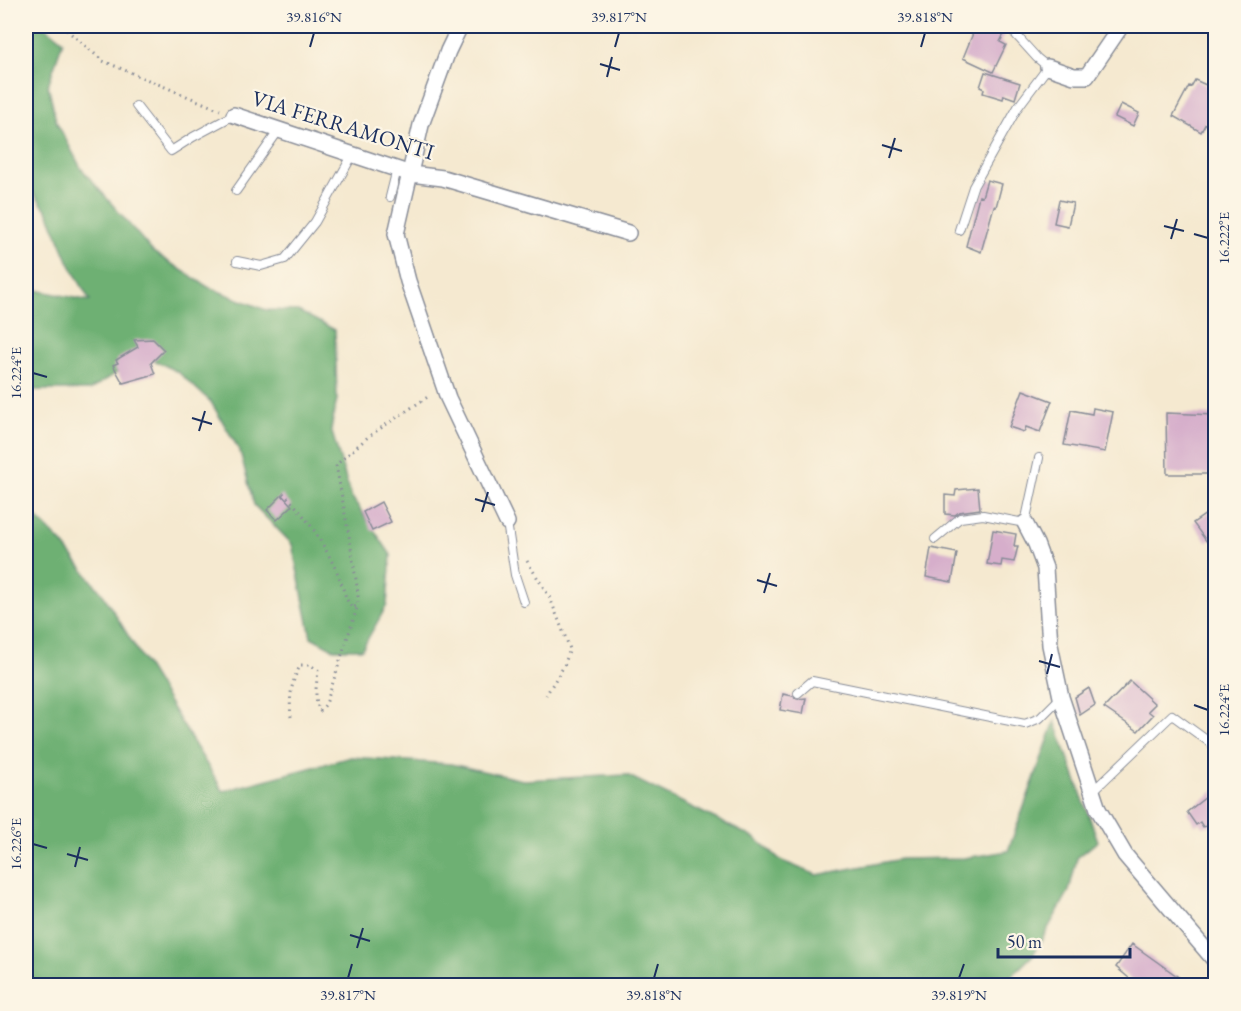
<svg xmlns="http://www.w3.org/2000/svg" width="1241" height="1011" font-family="'EB Garamond',serif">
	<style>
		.forest { fill: #6eb073; stroke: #447068; stroke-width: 1.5 }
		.building { fill: #d6aecb }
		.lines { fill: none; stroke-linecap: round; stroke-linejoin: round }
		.lane-casing { stroke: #888c97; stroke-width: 10 }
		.street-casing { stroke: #888c97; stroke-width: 18 }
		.path { stroke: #888c97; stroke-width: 3; stroke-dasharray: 1.5 4.5; stroke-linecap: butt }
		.lane { stroke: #fff; stroke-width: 8 }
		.street { stroke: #fff; stroke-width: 15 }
		.ticks { fill: none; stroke: #1b2f5e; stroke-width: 2 }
		.labels { text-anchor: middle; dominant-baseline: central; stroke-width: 4.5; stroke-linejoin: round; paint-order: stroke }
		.street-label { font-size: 22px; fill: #1b2f5e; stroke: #fcf5e5 }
		.neatline { fill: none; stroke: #1b2f5e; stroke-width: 2 }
		.ticks-label { font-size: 15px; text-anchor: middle; fill: #1b2f5e }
	</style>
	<rect width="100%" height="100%" fill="#fcf5e5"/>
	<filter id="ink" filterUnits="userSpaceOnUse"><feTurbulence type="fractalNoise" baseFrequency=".0167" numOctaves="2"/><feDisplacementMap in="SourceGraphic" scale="12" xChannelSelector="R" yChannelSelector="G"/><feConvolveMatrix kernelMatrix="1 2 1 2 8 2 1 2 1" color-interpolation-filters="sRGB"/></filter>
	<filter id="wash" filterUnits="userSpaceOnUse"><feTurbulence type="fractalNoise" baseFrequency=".008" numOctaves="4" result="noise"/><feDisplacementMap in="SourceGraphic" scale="24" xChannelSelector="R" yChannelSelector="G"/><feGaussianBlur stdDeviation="1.35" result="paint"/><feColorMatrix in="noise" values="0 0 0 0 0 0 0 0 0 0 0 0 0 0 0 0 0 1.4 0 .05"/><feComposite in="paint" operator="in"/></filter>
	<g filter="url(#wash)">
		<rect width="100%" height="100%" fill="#f5e9d0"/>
		<path class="forest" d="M26,26H44L63,41L48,85L56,121L81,168L153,252L208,287L266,310L298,311L335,330L337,399L331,429L351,496L391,555L387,605L362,649H333L311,637L292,544L254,505L240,451L211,402L178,372L144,355L90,390H34L26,364V288L90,301L69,263L48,212L26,184Z
			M26,507L62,543L104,596L223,791L351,757L451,764L523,780L627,775L756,839L782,861L817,875L901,859L964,858L1008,851L1055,721L1098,841L1077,858L1069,891L1033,955L1002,985H26Z"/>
		<g id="blocks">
			<path class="building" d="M976,26H998L1004,34L1000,42L1006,45L993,72L963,58Z
				M985,72L1020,83L1015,99L1004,95L1003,99L983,93L984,89L980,87Z
				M1195,80L1215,89V106L1201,132L1173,116L1189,86L1191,87Z
				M1121,104L1139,113L1133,126L1115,117Z
				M987,180L1002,184L996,207L994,206L981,252L966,246L979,196L982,197Z
				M1059,200L1073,203L1068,226L1054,223Z
				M153,339L164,350L151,363L155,374L123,383L113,365L118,363L116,360L138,347L134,340Z
				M1023,390L1052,401L1040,432L1026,427L1024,432L1009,427Z
				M1093,408L1113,412L1105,452L1064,445L1071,410L1092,414Z
				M1166,413L1215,415V474H1167Z
				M978,488L980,509L959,512L955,515L945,514V495L955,496L956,490Z
				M282,495L292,506L277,520L267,510Z
				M381,502L391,522L372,531L363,512Z
				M1215,508V536L1207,542L1193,523Z
				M993,530L1016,534L1014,546H1018L1014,562L1002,560L1001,566L987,564Z
				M931,548L957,553L952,582L926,577Z
				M1130,681L1155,704L1148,711L1153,715L1138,731L1104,708Z
				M1089,688L1095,705L1080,715L1075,697Z
				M783,694L793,696L797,699L806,698L803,714L780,710Z
				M1215,790V824L1203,827L1200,822L1196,825L1187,812Z
				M1132,944L1191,986H1142L1130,979L1116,967Z"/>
		</g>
	</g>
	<g filter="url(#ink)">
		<use href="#blocks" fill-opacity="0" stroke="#888c97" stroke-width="1.5"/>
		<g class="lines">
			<defs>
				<path id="lane" d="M136,106L171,151L193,137L234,115
					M236,191L279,130
					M390,197L397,169
					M959,230L973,187L1018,107L1048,67L1037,58L1008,26
					M237,261L261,266L285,259L315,222L353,154
					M507,522L515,575L524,602
					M935,539L960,518L983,515L1025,523L1039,458
					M798,693L812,681L1025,724L1040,718L1061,697
					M1093,791L1172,715L1216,747"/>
				<path id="street" d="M460,26L448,51L421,125L396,234L408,281L448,398L507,522
					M1048,67L1074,76H1087L1121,26
					M234,115L411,174L443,178L628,233
					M1025,523L1036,544L1045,568L1050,645L1061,697L1098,809L1125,855L1216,962"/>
			</defs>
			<use href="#lane" class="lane-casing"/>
			<use href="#street" class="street-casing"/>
			<path class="path" d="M62,26L103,61L220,110
				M283,493C307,516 324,544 338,574C343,586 344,597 352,608L358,605V593L350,541L336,465L369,436L429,396
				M527,561L550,598L570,649L564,666L546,695
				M291,717C289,699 291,680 301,665H310L318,670C317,683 313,698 320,711L326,704L358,605"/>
			<use href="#lane" class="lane"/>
			<use href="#street" class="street"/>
		</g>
	</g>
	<path class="ticks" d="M310,47L314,33M615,47L619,33M921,47L925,33M600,64L620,70M607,77L612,57M882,145L902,151M889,158L895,138M1164,226L1184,231M1194,234L1208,238M1171,239L1177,219M33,373L47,377M192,418L212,424M199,431L205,411M475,499L495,505M482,512L488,492M757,580L777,586M764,593L770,573M1039,661L1060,667M1047,674L1052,654M1194,705L1208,710M33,844L47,848M67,854L88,860M75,867L80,847M350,935L370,941M357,948L363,928M348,978L352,964M654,978L658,964M959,978L964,964"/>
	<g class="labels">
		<g class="street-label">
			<text transform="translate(343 125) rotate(17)">VIA FERRAMONTI</text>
		</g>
	</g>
	<rect width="1241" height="1011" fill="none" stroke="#fcf5e5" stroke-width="66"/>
	<path d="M998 948v9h132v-9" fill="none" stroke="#1b2f5e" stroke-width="3"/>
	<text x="1007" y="948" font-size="18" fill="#1b2f5e" stroke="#fcf5e5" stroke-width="4.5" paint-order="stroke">50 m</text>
	<rect x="33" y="33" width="1175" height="945" class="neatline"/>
	<g class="ticks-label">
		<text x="314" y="22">39.816°N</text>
		<text x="619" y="22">39.817°N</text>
		<text x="925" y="22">39.818°N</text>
		<text transform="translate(1224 238) rotate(-90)" y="5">16.222°E</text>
		<text transform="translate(16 373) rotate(-90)" y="5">16.224°E</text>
		<text transform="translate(1224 710) rotate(-90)" y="5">16.224°E</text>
		<text transform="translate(16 844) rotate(-90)" y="5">16.226°E</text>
		<text x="348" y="1000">39.817°N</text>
		<text x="654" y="1000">39.818°N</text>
		<text x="959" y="1000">39.819°N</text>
	</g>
</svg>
